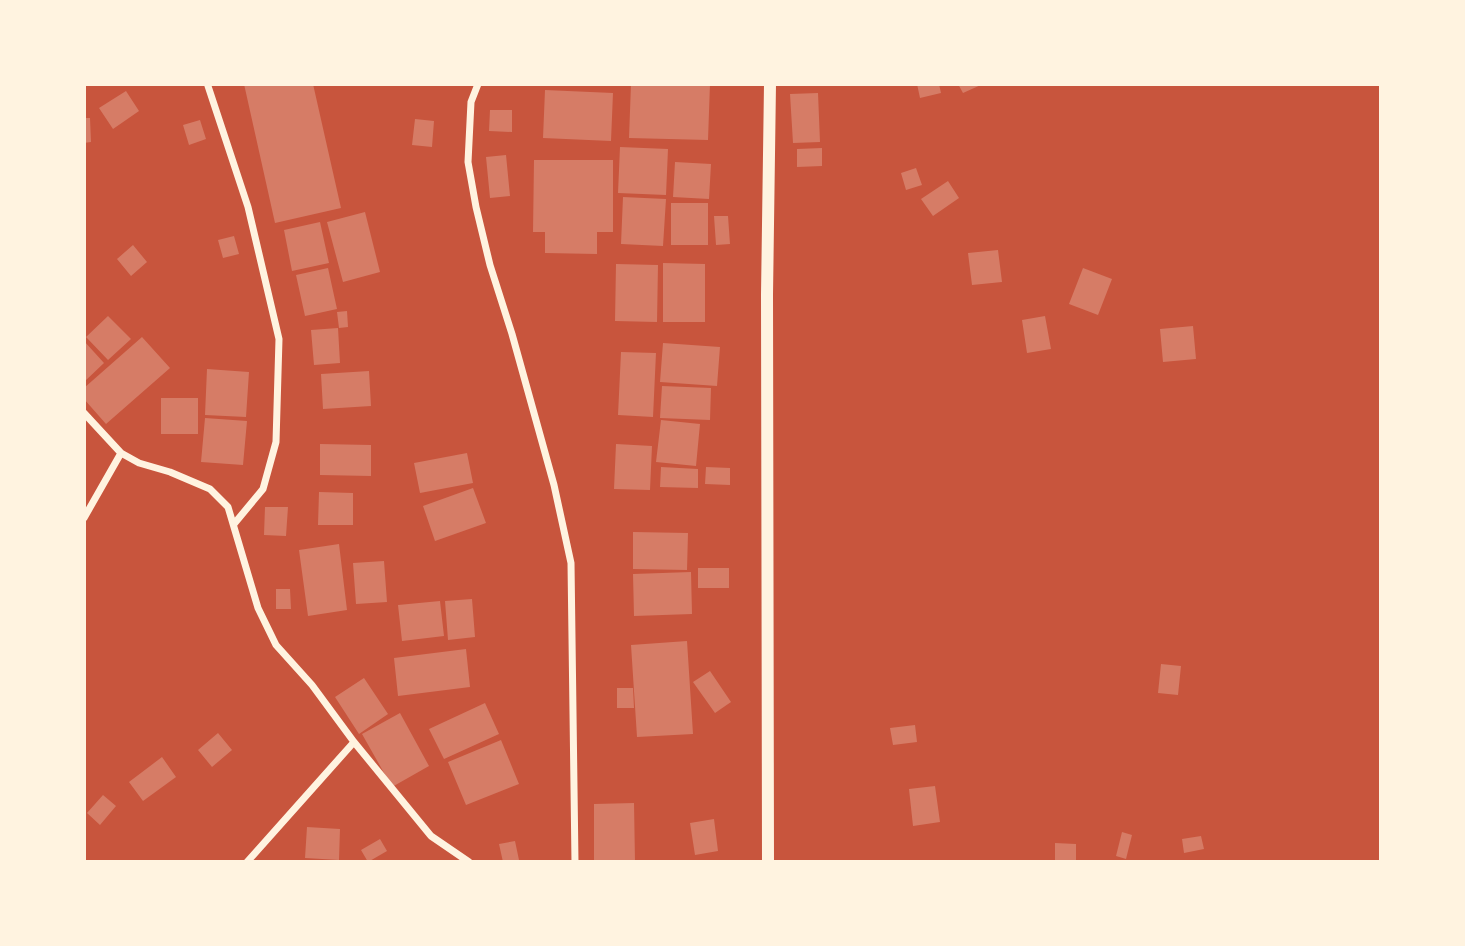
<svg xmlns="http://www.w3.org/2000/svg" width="1465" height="946" font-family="'Golos Text',sans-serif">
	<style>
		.building { fill: #d67c66 }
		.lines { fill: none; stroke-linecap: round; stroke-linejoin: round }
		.minor { stroke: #fff3e0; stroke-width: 7 }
		.tertiary { stroke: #fff3e0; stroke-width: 12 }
	</style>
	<rect width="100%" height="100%" fill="#c8553d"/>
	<path class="building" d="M244,84H313L341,208L275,223Z
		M631,84H710L708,140L629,138Z
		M917,84H939L941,93L920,98Z
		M958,84H983L963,93Z
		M545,90L613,93L611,141L543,138Z
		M126,91L139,111L113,129L99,108Z
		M818,93L820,142L793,143L790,94Z
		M490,110H512V132L489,131Z
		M84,118H90L91,142L84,143Z
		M415,119L434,121L432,147L412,145Z
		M200,120L206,139L189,145L183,125Z
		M620,147L668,149L666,195L618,193Z
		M822,148V166L797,167V149Z
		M506,155L510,196L490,198L486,157Z
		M534,160H613V232H597V254L545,253V232H533Z
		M675,162L711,164L709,199L673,197Z
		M916,168L922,185L906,190L901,173Z
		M948,181L959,198L933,216L921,199Z
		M623,197L666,199L663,246L621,244Z
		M671,203H708V245H671Z
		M365,212L380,272L343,282L327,222Z
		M714,216H728L730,244L716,245Z
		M320,222L329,263L292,271L284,230Z
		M234,236L239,254L223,258L218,240Z
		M133,245L147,262L131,276L117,259Z
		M998,250L1002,282L972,285L968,253Z
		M663,263L705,264V322H663Z
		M616,264L658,265L657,322L615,321Z
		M328,268L337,309L305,316L296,275Z
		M1083,268L1112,279L1098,315L1069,304Z
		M347,311L348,327L339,328L337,312Z
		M108,316L131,339L108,360L86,337Z
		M1045,316L1051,349L1027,353L1022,320Z
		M1193,326L1196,359L1163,362L1160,329Z
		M338,328L340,363L314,365L311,330Z
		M142,337L170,368L106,424L84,399V388Z
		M84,341L104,363L84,382Z
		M663,343L720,347L717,386L660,382Z
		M621,352L656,353L653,417L618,415Z
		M207,369L249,372L246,417L205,415Z
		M369,371L371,406L323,409L321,374Z
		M662,386L711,388L710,420L660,418Z
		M161,398H198V434H161Z
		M205,418L247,421L243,465L201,462Z
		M661,420L700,424L696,466L656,462Z
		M320,444L371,445V476L320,475Z
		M616,444L652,446L650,490L614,489Z
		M467,453L473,483L420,493L414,463Z
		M661,467L698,469V488L660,487Z
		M706,467L730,468V485L705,484Z
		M473,488L486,523L435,541L423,506Z
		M319,492L353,493V525H318Z
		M265,507H288L286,536L264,535Z
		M633,532L688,533L687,570L633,569Z
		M339,544L347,610L308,616L299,550Z
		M384,561L387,602L356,604L353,563Z
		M698,568H729V588H698Z
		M691,572L692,614L634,616L633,574Z
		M276,589H290L291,609H276Z
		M472,599L475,637L448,640L445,601Z
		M440,601L444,636L402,641L398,605Z
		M687,641L693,734L637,737L631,645Z
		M466,649L470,687L398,696L394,658Z
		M1161,664L1181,666L1178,695L1158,693Z
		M710,671L731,702L715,713L693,682Z
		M364,678L388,714L359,734L335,697Z
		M617,688H633L634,708H617Z
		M485,703L499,734L444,759L429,729Z
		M400,713L429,766L392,787L362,734Z
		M915,725L917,742L893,745L890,728Z
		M218,733L232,750L212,767L198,750Z
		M501,740L519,784L466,805L448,762Z
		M162,757L176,777L143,801L129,782Z
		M935,786L940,822L913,826L909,789Z
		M103,795L116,806L100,825L87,813Z
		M634,803L635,862H594V804Z
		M714,819L718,851L695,855L690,823Z
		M307,827L340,829L339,860L305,858Z
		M1122,832L1132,835L1126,859L1116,856Z
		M1201,836L1204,849L1184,853L1182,839Z
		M380,839L387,851L368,862L361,850Z
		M515,841L519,860L503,862L499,844Z
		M1055,843L1076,844V862H1055Z"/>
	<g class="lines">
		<path class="minor" d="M478,84L471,102L468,162L476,207L490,265L512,334L554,485L571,563L575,862
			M208,86L248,207L279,339L276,442L263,489L234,524
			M84,413L121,453L139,463L170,472L210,489L228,507L258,608L276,645L312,685L354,742L431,836L469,862
			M84,518L121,453
			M247,862L354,742"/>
		<path class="tertiary" d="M768,862L767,295L770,84"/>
	</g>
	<rect width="1465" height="946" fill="none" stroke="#fff3e0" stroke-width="172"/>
</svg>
